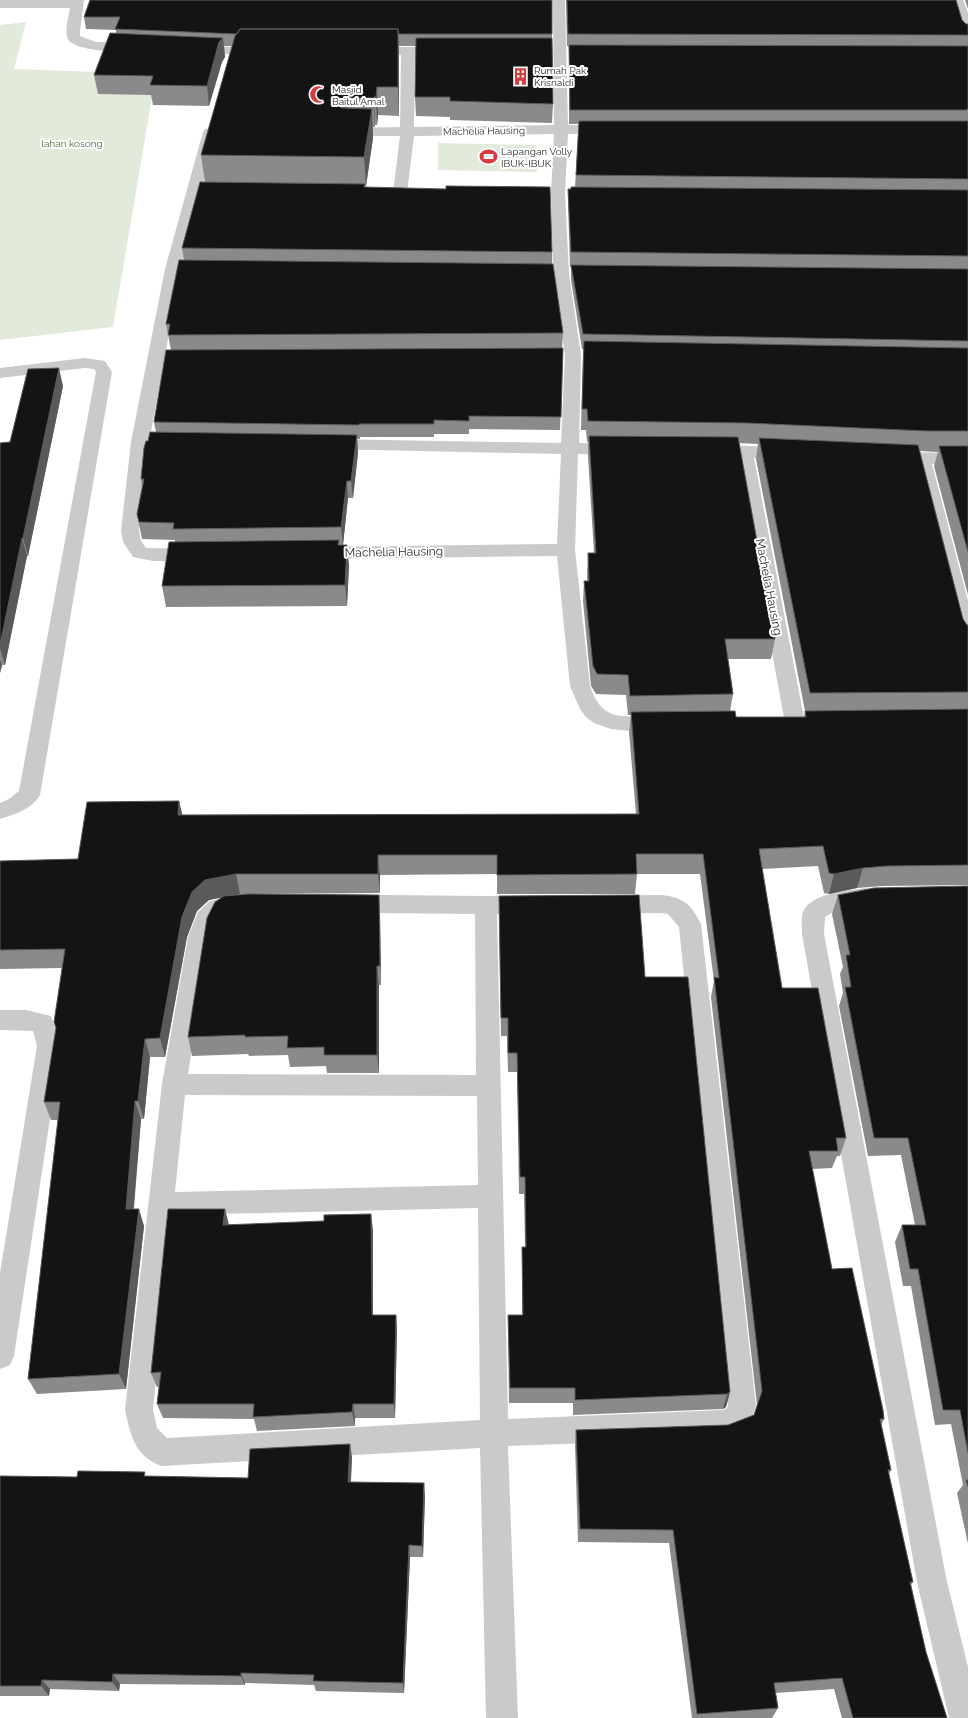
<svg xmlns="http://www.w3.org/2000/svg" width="968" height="1718" font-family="Raleway,sans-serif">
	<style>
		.green { fill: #e2eadc }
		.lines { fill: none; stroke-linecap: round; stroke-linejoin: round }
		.minor { fill: #cacaca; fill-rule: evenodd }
		.wall { fill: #8a8a8a; fill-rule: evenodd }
		.shaded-wall { fill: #5a5a5a }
		.building { fill: #141414; stroke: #5a5a5a }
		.labels { text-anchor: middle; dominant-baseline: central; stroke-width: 4; stroke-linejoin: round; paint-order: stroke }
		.far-poi-label { font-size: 10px; fill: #2d2d2d; stroke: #fff; text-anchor: start }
		.far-street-label { font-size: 10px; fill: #2d2d2d; stroke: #fff }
		.far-park-label { font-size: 10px; fill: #4e663e; stroke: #fff }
		.street-label { font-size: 12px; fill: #2d2d2d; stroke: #fff }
	</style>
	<rect width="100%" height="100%" fill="#fff"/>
	<path class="green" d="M26,22L14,69L156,74L113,327L0,340V25Z
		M438,143L537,145V172L438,170Z"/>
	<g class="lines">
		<path class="minor" d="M0,0H84L80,31V36L96,42L135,43L140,44L142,47L140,50C127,53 74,52 68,39C64,30 69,16 70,8H0Z
			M553,0H565L568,125H609L614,126L616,129L614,132L609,133L568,134L565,193L569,274L581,355L579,443H617L623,445L626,449L623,453L617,455L578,454L575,550L590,686C605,732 635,709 668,719L671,724L668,729L661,731L641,732L611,729L594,723L586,717L580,709L570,686L557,556L318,559L311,557L309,553L311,549L318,547L557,544L561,454L327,449L321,448L318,444L321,440L327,439L561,443L565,355L553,274L551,193L554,134L414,136L407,193L405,196L400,197L395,196L393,193L400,136H348L343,135L341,132L343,129L348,128L400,127L401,55L364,54L362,51L364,48L369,47H445L450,48L452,51L450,54L445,55H415L414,127L554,125Z
			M951,0H963L968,13V36L963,35L961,32Z
			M195,46L261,47L266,48L268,51L266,54L261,55L190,53L188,50L190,47Z
			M210,128L215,129L217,132L181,269L149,442L139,531L141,541L146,548L197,549L204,551L206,555L204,559L197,561H153L133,557L123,542L121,531L131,442L165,269L203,132L205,129Z
			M85,358L105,361L112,372L40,795C31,810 15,814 0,819V803L9,799L19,791L96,372L94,369L85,368L0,378V368Z
			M711,445L787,447L793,449L796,453L793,457L787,459L754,458L805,723L802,728L795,730L788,728L785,723L736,457L705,455L702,451L705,447Z
			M891,452L968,453V465L932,464L968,601V646L961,644L958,639L914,464H891L885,462L882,458L885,454Z
			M866,888L874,891L877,897L874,903L833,912L825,917L824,934L947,1582L968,1667V1718H949L917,1582L802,934C802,927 801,918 803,912C810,893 849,891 866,888Z
			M282,894L486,896L662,895C684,898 691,904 701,924L756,1406L748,1428L723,1438L508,1446L518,1718H486L480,1448L161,1466C134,1455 131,1436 125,1410L162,1084L188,937L198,912L210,901L240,895ZM282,912L475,914L476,1075L188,1074L210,937C213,929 215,921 223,916C231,911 270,912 282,912ZM662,913L668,914L679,927L728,1406L727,1408L723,1410L508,1419L497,914ZM185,1095L477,1096L478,1185L175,1192ZM478,1208L480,1420L167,1438L157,1428L153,1410L173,1215Z
			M0,1010H26L51,1016L61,1046L14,1356L10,1365L0,1369V1273L37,1046L33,1031L0,1030Z"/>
	</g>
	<path class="wall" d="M552,0V38L553,104L552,123L450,120V117L416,116L415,97L416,46H399V116L378,115L377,125H375V127H373V138L366,186H365V187L552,252V264L563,333L562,348H563L560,430L469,429V434H434V437H360V439H357L358,453L353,498H348L343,545L349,565L347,606L166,607L162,586L175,542V540L142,539L137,514L142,486L141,479L148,441L156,432L154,422L171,350L166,324L184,260L182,248L205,182L201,155L232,46H224L225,57L222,62L209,106L153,105L151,95L98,94L94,75L116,33V30L86,29L84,17Z
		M566,0H956L962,20L966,24H968V595L934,466L938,452L920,451L963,619L967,625H968V885L882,886L857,888L829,894L824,893L818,866L762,869L782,988L846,1138L840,1156H837L832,1168L812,1169L832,1269L884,1419L881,1425L891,1470L889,1474L913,1582L911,1585L926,1652L947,1718H842L834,1689L775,1693L778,1708L772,1718H692L669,1543L578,1542L575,1445L576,1430L728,1425L754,1415L757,1405L711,997L714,981L700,874H637L635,894H497V874L380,875V893L240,894L228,896L380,915L381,985H379V1073H327L326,1066L290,1067L288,1055L249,1056L248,1054L192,1056L188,1037L223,897L209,900L197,911L187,937L165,1057H150L144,1119H141L134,1209L144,1226L126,1389L37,1394L28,1379L58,1120H51L44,1102L56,1028L62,968L0,969V861L78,859L182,815L636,814L629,732L631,715H628L626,695L596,694L591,686L583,601L584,581H587V574L588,553H594L588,456V442H587L586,430H581L583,349H582L571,280V267H570L568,203V189H571L575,187L579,124H569V46H567ZM739,443L758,444L756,459L805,711L804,717H736L730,711L733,694L728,659H771L775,639Z
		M965,0H968V9Z
		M63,386L28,556H27L5,665H2L0,673V443L10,442Z
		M968,886V1544L957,1493L963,1485L951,1424L935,1425L911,1286H903L895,1242L902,1225H915L901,1155L868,1156L839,1006L843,993L840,974L843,967L832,914L838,895Z
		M499,896L645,977L730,1392L726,1407L723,1409L573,1415V1403H509L508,1330V1315H522V1247H525L524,1194H519L517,1072H508L507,1036H501L499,915Z
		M229,1225L373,1230V1315H396L397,1330L395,1418H355V1426L257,1431L254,1419L163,1418L157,1404L159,1387H157L151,1373Z
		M352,1457L351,1482L425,1496L423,1557H410L404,1693L316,1691L314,1685L245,1683V1685L120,1684L119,1691L50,1689L49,1696H0V1476L77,1477L147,1476L248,1478Z"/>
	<path class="shaded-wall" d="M398,29L399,58V116L398,87Z
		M223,38L225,57L222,62L209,106L207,86L219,42Z
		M377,87L378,115L377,125L376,97Z
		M374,97L375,125V127L373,98Z
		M346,98L348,127L338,103L341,99Z
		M372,109L373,138L366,186L364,157Z
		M59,368L63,386L28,556L23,538Z
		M357,435L358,453L353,498L351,481Z
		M347,481L348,498L343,545L341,527Z
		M22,538L27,556L5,665L0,648V645Z
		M347,545L349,565L347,606L345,585Z
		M0,660L2,665L0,673Z
		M179,801L184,821L178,815Z
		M378,855L380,875V893L378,874Z
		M863,868L857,888L829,894L834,874Z
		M236,874L240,894L209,900L197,911L187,937L165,1057L160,1038L182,917L192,892L205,880Z
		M379,895L380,915L381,985L380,966Z
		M377,966L379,985V1073L377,1055Z
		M145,1039L150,1057L144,1119L138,1101Z
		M135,1101L141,1119L132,1226L126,1209Z
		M139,1209L144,1226L126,1389L119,1374Z
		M225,1209L229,1225H223Z
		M371,1214L373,1230V1330L372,1315Z
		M396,1315L397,1330L395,1418L394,1404Z
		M730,1392L726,1407L723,1409L727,1394Z
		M353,1404L355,1418V1426L352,1412Z
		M350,1444L352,1457L350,1494L348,1482Z
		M424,1483L425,1496L423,1557L422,1546Z
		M409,1545L410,1557L404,1693L403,1683Z
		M241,1673L245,1683V1685L241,1676Z
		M113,1674L120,1684L119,1691L112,1682Z
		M42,1680L50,1689L49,1696L41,1686Z"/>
	<path class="building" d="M90,0H552V34H399L398,29H240L237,34L115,29L120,17H84Z
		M567,0H956L962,20L966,24H968V35L568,34Z
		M240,29H398V87H377L376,97H374L373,98H346L341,99L338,103L341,108L372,109L364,157L201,155L235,36Z
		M110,33L223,38L219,42L207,86L150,85L153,76L94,75Z
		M416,38H552L553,104L450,101V97H415Z
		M569,45L968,46V109H967V110H570Z
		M579,121H968V179L576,175Z
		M200,182L365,184L364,187L446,189V186L550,187L552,252L182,248Z
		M571,187L968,190V256L571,252L568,189H571Z
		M179,260L553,264L563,333L168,335L170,324H166Z
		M571,265L968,269V341L583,334Z
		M584,341L968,348V431H927L747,423L588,421L587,409H582Z
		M563,348L561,417L469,416V421L434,420V424H359V425L154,422L166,350Z
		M59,368L23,538H22L0,645V443L10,442L28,369Z
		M150,432L357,435L351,481H347L341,527L173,529L174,523L139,522L137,514L144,479H141L144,448L146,441H148Z
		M589,436L738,437L775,639H725L733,694L630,696L628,675L597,674L593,666L584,581H589L588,553H596Z
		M759,438L918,445L963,619L967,625H968V692L810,693Z
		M939,446H968V552Z
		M339,540L338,545H347L345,585L162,586L169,542Z
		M968,709V865L888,866L863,868L834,874L829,873L823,846L759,849L782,988H818L846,1138H836L838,1151H809L832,1269L852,1268L883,1410L884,1419H880L891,1470H888L913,1582H910L926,1652L947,1718H853L842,1678L774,1683L778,1708L697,1714L673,1530L580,1529L576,1430L728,1425L754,1415L762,1391L714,977L719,978L703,854H636L637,874L497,875V855H378V874H236L205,880L192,892L182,917L160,1038L145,1039L138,1101H135L126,1209H139L119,1374L28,1379L60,1102H44L56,1028L54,1022L65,949L0,950V861L78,859L87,802L179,801L178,815L639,814L631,712L735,711L736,717H806L805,711Z
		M968,886V1453L960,1410H943L918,1269H910L902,1225H926L908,1138H874L845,987H851L846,955H850L838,895L874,888Z
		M248,894L379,895L380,966H377V1055H324V1047L287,1048L288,1036L245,1037V1035L188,1037L207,918L215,902L224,896Z
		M639,895L645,977H688L730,1392L727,1394L575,1400V1388H510L508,1315H523L522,1247H526L525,1177H520L517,1053H508V1018H501L499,896Z
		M168,1209H225L223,1225L324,1221V1215L371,1214L372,1315H396L394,1404H353L352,1412L253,1417L254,1404H157L161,1372L151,1373Z
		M350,1444L348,1482L424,1483L422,1546L409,1545L403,1683L313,1681L314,1675L241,1673V1676L113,1674L112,1682L42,1680L41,1686H0V1476L77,1477L78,1471L145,1472L144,1476L248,1478L250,1449Z
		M966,1480H968V1487Z"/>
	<defs>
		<symbol id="building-bare" viewBox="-9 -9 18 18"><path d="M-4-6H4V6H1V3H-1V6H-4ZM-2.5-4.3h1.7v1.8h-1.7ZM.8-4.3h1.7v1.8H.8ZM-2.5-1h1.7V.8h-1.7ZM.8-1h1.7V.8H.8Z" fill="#d83b3e" stroke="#fff" stroke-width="2.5" paint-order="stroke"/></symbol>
		<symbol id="mosque-bare" viewBox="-9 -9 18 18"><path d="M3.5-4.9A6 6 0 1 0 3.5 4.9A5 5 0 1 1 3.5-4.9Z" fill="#d83b3e" stroke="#fff" stroke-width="2.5" paint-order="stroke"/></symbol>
		<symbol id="stadium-bare" viewBox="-9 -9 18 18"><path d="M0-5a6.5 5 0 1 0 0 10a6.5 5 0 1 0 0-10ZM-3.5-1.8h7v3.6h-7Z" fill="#d83b3e" stroke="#fff" stroke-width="2.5" paint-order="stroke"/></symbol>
	</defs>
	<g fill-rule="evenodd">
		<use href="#building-bare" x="508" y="64" width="25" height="25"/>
		<use href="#mosque-bare" x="306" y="82" width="25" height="25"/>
		<use href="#stadium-bare" x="476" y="144" width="25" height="25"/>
	</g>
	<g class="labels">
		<g class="far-poi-label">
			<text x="534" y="70">Rumah Pak<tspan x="534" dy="12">Krisnaldi</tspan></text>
			<text x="332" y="89">Masjid<tspan x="332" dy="12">Baitul Amal</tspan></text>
			<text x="501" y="151">Lapangan Volly<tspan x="501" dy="12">IBUK-IBUK</tspan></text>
		</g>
		<g class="far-street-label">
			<text transform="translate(484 131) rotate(-1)">Machelia Hausing</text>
		</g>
		<g class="far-park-label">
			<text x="72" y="143">lahan kosong</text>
		</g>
		<g class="street-label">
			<text transform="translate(394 552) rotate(-1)">Machelia Hausing</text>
			<text transform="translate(769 587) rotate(79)">Machelia Hausing</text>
		</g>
	</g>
</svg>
